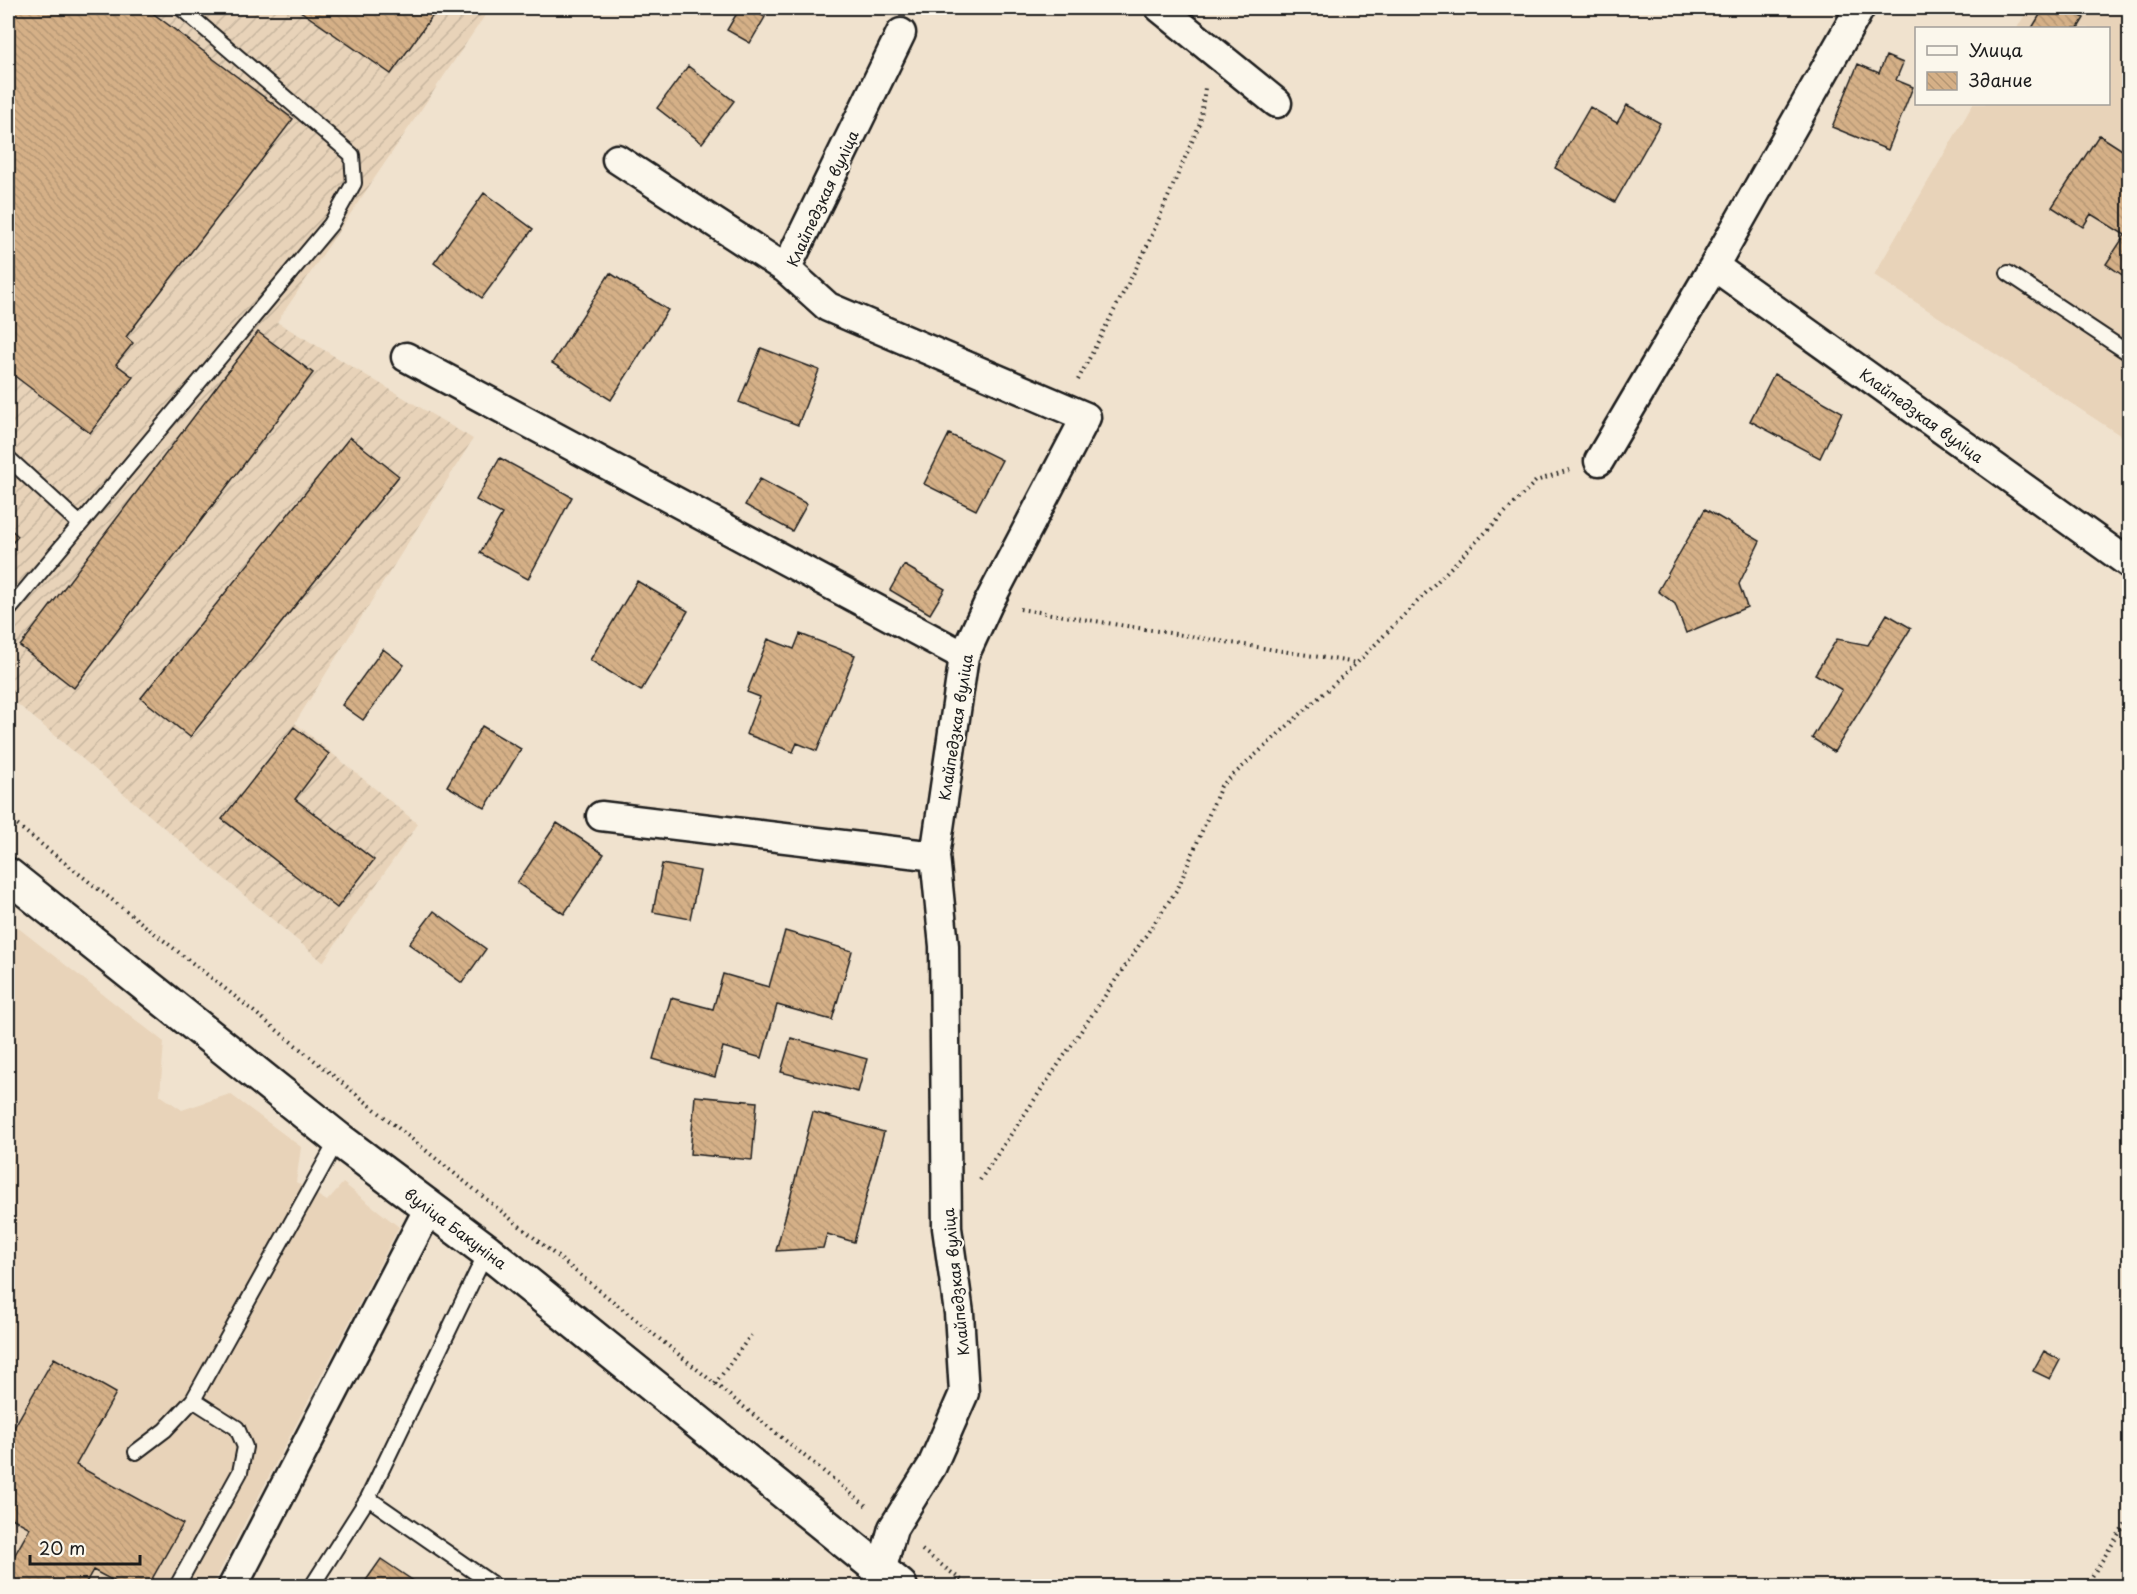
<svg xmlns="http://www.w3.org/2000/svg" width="2137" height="1594" font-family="'Playpen Sans',sans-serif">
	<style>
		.built { fill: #e8d3b9 }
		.industrial { fill: url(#industrial-furrows) }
		.building { fill: url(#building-back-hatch); stroke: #1c1c1c; stroke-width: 1.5 }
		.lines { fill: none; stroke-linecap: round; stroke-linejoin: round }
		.lane-casing { stroke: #1c1c1c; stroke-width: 18 }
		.street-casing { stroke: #1c1c1c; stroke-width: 33 }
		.secondary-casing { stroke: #1c1c1c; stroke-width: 38 }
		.path { stroke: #1c1c1c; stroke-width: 4; stroke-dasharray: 1.5 4.5; stroke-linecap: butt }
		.lane { stroke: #fbf7ec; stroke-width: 14 }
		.street { stroke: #fbf7ec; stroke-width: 28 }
		.secondary { stroke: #fbf7ec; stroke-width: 33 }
		.labels { text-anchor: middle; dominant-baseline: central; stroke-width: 4.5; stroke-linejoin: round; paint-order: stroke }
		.street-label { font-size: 15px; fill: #1c1c1c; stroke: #fbf7ec }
	</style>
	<defs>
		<pattern id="industrial-furrows" width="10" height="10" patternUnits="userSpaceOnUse" patternTransform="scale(1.5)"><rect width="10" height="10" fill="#e8d3b9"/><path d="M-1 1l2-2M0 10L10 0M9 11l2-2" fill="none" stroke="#c6b59e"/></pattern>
		<pattern id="building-back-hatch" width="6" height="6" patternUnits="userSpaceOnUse" patternTransform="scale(1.5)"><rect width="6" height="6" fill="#d5b087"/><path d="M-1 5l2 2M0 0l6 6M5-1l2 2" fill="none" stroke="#b69774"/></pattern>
	</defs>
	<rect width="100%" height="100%" fill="#f0e2ce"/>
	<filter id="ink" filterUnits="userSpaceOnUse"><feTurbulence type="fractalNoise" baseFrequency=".0167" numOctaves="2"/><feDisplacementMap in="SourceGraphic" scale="12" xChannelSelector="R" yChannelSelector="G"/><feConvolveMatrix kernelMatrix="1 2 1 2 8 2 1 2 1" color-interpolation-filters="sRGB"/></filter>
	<g filter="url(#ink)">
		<path class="built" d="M2029,8H2129V441L1874,275L1973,104H2108V28H2017Z
			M8,920L164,1042L160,1095L182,1110L230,1094L301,1147L296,1182L327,1201L343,1183L399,1227L212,1586H8Z"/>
		<path class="industrial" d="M8,8H490L277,322L473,439L295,723L418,824L323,962L8,696Z"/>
		<path class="building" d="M8,8H146L293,119L126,337L133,343L116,364L133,377L90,433L8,371Z
			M296,8H438L391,74Z
			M740,8H747L765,17L750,43L727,30Z
			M2044,8H2066L2084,18L2078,28H2032Z
			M1886,56L1903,63L1896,80L1913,87L1888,150L1832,127L1858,64L1879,73Z
			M688,66L734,101L702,143L657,108Z
			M1627,105L1660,123L1615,202L1555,168L1590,107L1617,123Z
			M2099,135L2130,155V280L2106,264L2125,235L2091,214L2083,227L2052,207Z
			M484,193L533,229L482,298L434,263Z
			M610,273L668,310L611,400L552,363Z
			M258,332L313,373L74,688L20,646Z
			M761,348L819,370L798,425L739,402Z
			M1774,374L1842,412L1820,458L1750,421Z
			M949,434L1002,460L976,510L924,484Z
			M350,437L399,476L190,737L141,698Z
			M500,458L572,497L528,579L480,553L502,514L476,500Z
			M760,479L807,504L792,531L745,505Z
			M1705,509L1760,541L1739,584L1747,607L1686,633L1675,604L1658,591Z
			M8,527L18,536L8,548Z
			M904,565L945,589L930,614L890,590Z
			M637,581L688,611L641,691L590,660Z
			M1887,614L1911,628L1834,752L1812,738L1842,690L1815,674L1837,639L1868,645Z
			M800,634L855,655L817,751L797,743L793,752L746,734L760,697L747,692L768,639L794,649Z
			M383,649L404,665L363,720L342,705Z
			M482,726L521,749L485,808L447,786Z
			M294,727L329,754L295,799L374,860L337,908L222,819Z
			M557,823L604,854L564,914L517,883Z
			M662,864L700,871L690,919L653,912Z
			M434,911L486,949L462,983L409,944Z
			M785,931L852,951L832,1020L777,1005L762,1058L723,1047L715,1077L653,1059L671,998L713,1009L723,974L769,987Z
			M791,1038L867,1059L858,1092L781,1072Z
			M695,1096L757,1102L752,1160L690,1154Z
			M813,1112L884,1132L854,1242L827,1234L823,1248L776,1251Z
			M2044,1351L2060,1360L2050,1379L2033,1371Z
			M54,1358L116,1393L76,1465L183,1524L148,1586H123L93,1570L84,1586H8V1567L30,1528L8,1516V1438Z
			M381,1559L421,1586H362Z"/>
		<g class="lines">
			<defs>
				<path id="lane" d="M2008,273L2130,354
					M8,458L80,524
					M8,611L331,224L354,183L352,155L181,8
					M136,1452L165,1430L193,1400L338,1139
					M368,1498L487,1251
					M177,1586L240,1472L245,1447L237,1428L193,1400
					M312,1586L368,1498L495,1586"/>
				<path id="street" d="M1160,8L1277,103
					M1860,8L1714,266L2130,564
					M617,159L786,269
					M406,357L964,656
					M1599,461L1714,266
					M601,816L935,856
					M881,1571L893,1528L932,1466L964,1393L959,1313L947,1228L944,946L935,856L964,656L988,604L1086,417L828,307L786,269L901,33
					M233,1586L429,1208"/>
				<path id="secondary" d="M8,875L338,1139L487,1251L900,1586"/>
			</defs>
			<use href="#lane" class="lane-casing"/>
			<use href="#street" class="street-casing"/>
			<use href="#secondary" class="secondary-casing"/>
			<path class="path" d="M1078,380L1144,253L1200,123L1205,88
				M1020,609L1357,663
				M8,818L242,1002L869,1508
				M980,1180L1178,888L1221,786L1357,663L1536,481L1569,470
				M715,1384L751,1335
				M922,1550L969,1586
				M2086,1586L2130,1516"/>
			<use href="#lane" class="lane"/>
			<use href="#street" class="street"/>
			<use href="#secondary" class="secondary"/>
		</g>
	</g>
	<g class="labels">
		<g class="street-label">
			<text transform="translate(822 198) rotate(-65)">Клайпедзкая вуліца</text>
			<text transform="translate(1922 415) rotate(36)">Клайпедзкая вуліца</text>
			<text transform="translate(955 727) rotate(-81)">Клайпедзкая вуліца</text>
			<text transform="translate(456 1228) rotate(37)">вуліца Бакуніна</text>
			<text transform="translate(955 1282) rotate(-96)">Клайпедзкая вуліца</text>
		</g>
	</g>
	<rect width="2137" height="1594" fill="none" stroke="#fbf7ec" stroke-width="30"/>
	<rect x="15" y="15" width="2107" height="1564" fill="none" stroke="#1c1c1c" stroke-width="2" filter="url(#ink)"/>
	<rect x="1915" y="27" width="195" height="78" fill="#fbf7ec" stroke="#a29f99" stroke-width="1.5"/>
	<rect x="1927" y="46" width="30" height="9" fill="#fbf7ec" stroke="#a29f99" stroke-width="1.5"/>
	<text x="1969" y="57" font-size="18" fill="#1c1c1c">Улица</text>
	<rect x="1927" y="72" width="30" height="18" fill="url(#building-back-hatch)" stroke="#a29f99" stroke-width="1.5"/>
	<text x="1969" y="87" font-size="18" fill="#1c1c1c">Здание</text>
	<path d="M30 1555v9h110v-9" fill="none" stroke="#1c1c1c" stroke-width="3"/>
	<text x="39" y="1555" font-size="18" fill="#1c1c1c" stroke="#fbf7ec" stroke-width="4.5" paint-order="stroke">20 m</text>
</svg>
